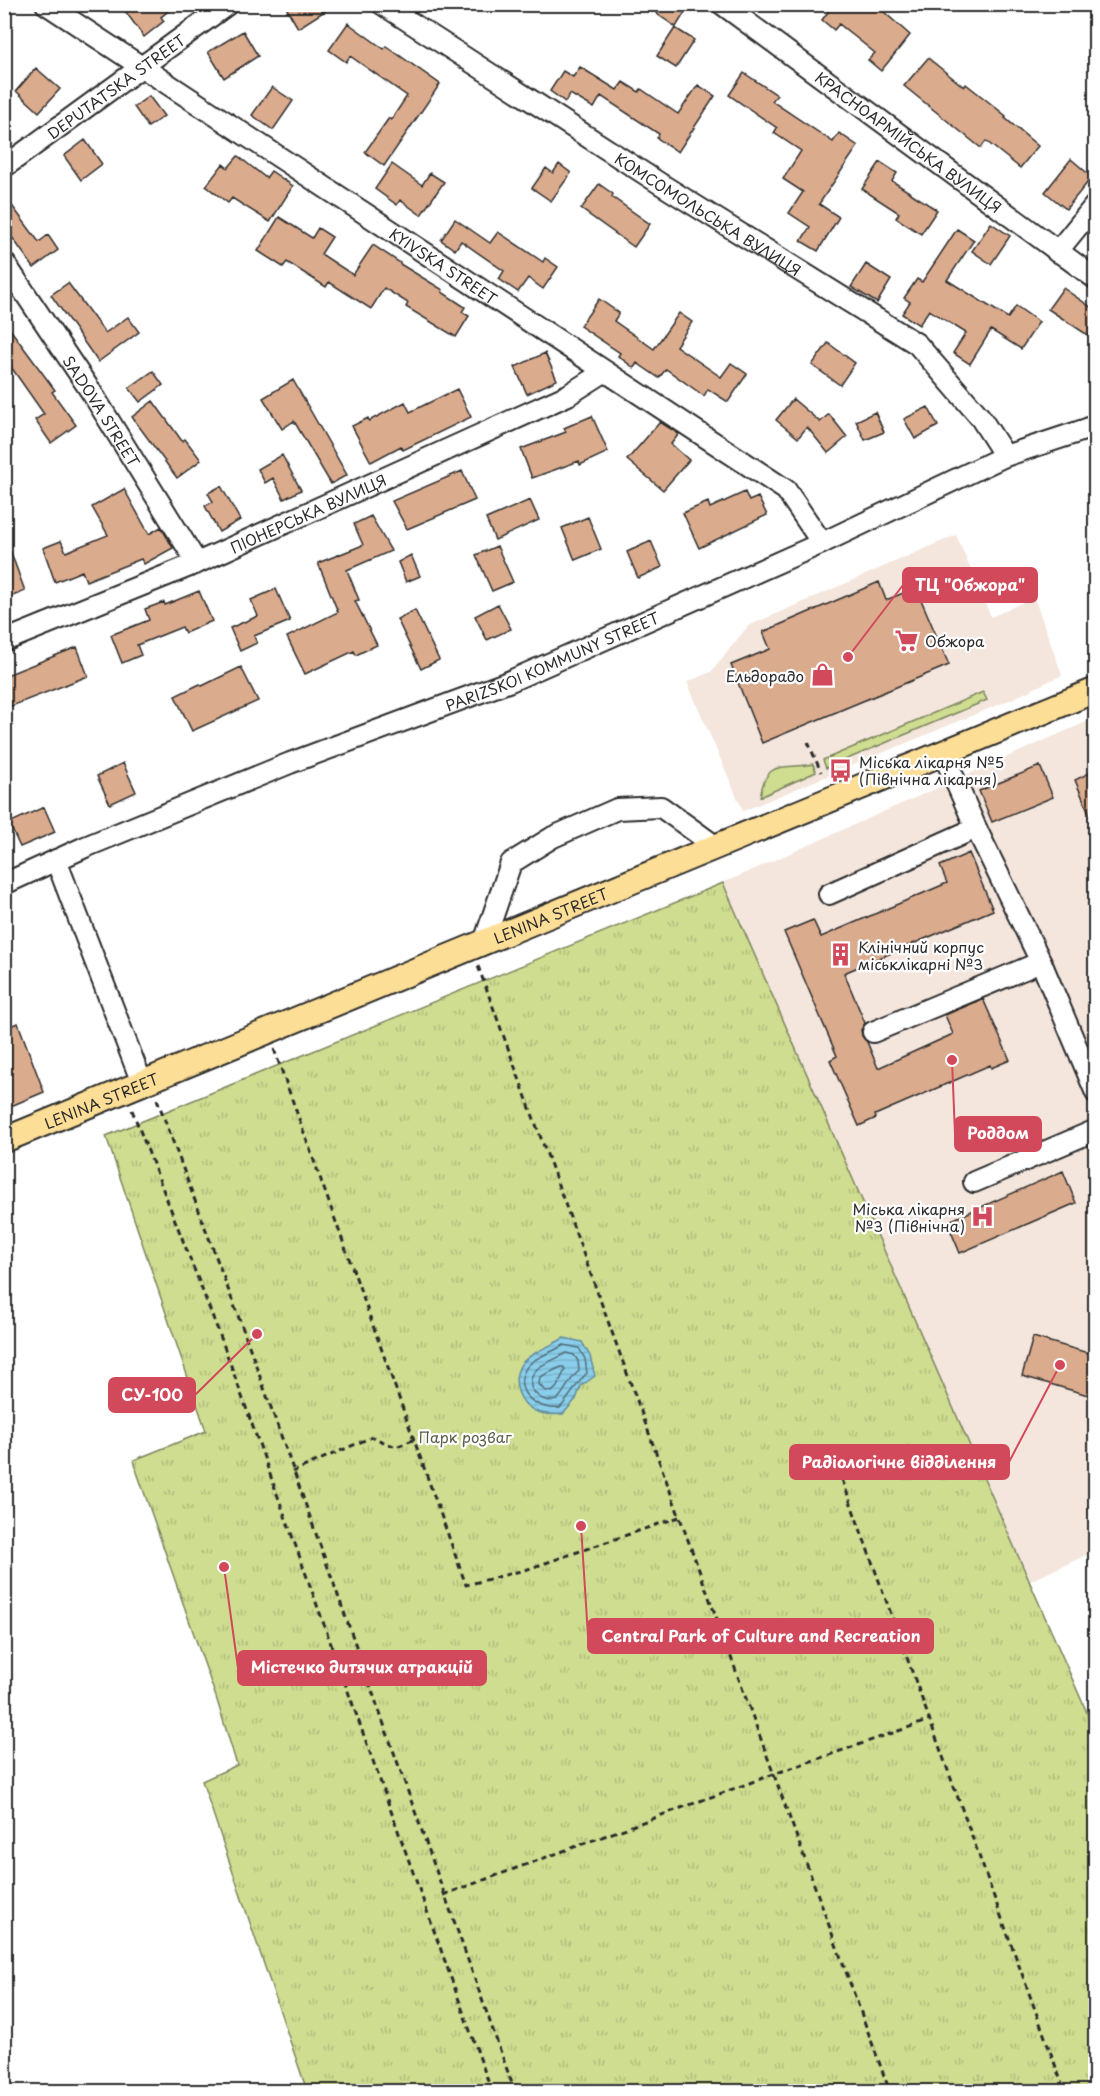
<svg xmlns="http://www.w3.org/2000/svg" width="1100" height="2096" font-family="'Playpen Sans',sans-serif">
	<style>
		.built { fill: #f4e6dd }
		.grass { fill: #cedd90; stroke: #7c845e; stroke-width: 1.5 }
		.park { fill: url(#park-tufts); stroke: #7c845e; stroke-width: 1.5 }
		.water { fill: url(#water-rules); stroke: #648d9e; stroke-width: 1.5 }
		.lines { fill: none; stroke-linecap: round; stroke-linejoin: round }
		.shore { stroke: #516c78; stroke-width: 1.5 }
		.building { fill: #dbab8e; stroke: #2b2b2b; stroke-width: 1.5 }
		.minor-casing { stroke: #2b2b2b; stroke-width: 24 }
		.major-casing { stroke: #2b2b2b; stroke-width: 28 }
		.path { stroke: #2b2b2b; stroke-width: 3; stroke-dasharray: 6 4.5; stroke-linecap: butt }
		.minor { stroke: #fff; stroke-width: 20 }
		.major { stroke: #fdde96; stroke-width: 24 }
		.labels { text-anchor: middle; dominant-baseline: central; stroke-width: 4.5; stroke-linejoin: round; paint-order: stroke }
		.street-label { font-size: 15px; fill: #2b2b2b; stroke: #fff }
		.poi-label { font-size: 15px; fill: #2b2b2b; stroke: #fff; text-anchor: start }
		.park-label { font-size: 15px; fill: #5c6049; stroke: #fff }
		.leader { fill: none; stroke: #d1495b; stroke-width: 2 }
		.callout-dot { fill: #d1495b; stroke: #fff; stroke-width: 2 }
		.callout { fill: #d1495b; stroke: #d1495b; stroke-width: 2 }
		.callout-label { font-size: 16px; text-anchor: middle; font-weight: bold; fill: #fff }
	</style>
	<defs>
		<pattern id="park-tufts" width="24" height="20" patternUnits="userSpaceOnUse" patternTransform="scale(1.5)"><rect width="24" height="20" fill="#cedd90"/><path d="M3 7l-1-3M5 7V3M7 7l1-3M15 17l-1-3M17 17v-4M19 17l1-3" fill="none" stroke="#b1be7c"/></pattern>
		<pattern id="water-rules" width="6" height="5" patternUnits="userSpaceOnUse" patternTransform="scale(1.5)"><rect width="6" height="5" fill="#8aceeb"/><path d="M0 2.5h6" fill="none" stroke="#77b1ca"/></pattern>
	</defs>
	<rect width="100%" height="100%" fill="#fff"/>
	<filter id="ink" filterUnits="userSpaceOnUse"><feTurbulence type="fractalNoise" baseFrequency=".0167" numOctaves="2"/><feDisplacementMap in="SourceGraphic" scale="12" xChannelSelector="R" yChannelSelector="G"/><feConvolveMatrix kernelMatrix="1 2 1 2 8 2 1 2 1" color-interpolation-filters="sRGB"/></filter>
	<g filter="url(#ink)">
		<path class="built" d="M956,535L991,617L1034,597L1062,675L1012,699L743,811L687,682L711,672L748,626Z
			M1095,718V1551L1030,1581L723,883Z"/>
		<path class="grass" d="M983,692L987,700L826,768L823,760Z
			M813,764L816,772L760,797C766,758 783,770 813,764Z"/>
		<path class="park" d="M723,883L1095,1731V2091H307L202,1781L237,1765L216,1697L137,1472L134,1460L206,1431L106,1136Z"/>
		<path class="water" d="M564,1338L582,1342L590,1356L595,1376L581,1386L576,1399L563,1414C554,1415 544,1415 535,1411C519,1404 511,1381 520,1366C527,1354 551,1346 564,1338Z"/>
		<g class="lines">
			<path class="shore" d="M564,1345L579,1348L585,1359L587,1373C576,1384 571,1396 560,1408C540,1411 512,1394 525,1370C531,1358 553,1352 564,1345Z
				M566,1353L574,1355L578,1361L579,1371C569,1379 566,1391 557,1400C545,1403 536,1397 531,1387C528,1365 551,1363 566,1353Z
				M561,1367H564L565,1370L557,1387L552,1392L544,1390L539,1384L540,1377Z"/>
		</g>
		<path class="building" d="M120,4H177L161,17L164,21L144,37Z
			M284,4H336L298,28Z
			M663,4H690L676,27L657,14Z
			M834,4H875L910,35L881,71L868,60L875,53L839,24L834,30L822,20Z
			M348,23L384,49L386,46L440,84L384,166L365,152L389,118L391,120L407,96L350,56L346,62L329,50Z
			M675,28L694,40L676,68L657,56Z
			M243,31L258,56L224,78L208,52Z
			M928,58L964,87L966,84L990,103L1006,116L1005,118L1038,146L1020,168L986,141L981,148L904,86Z
			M580,67L617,90L623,82L639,92L641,89L678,114L698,85L715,96L678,152L657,138L659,134L601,96L594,108L570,94L565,102L550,91L563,71L573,77Z
			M36,68L60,89L39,112L16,91Z
			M744,73L777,95L772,101L833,142L839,133L858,146L819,204L839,217L818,251L801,241L810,227L789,213L803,192L783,179L801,151L774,133L777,128L729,95Z
			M272,87L293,101L273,130L252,115Z
			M149,96L164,116L148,127L134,107Z
			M85,140L102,164L81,180L64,156Z
			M238,156L266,178L271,171L293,186L270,222L232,198L228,203L206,186L223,164L228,168Z
			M1071,159L1092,177L1066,209L1045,192Z
			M880,162L897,173L892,181L937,210L921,234L896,218L899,213L862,189Z
			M392,164L422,185L430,173L444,182L421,215L400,200L397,205L375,189Z
			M559,164L571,173L551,201L532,188L546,168L553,173Z
			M599,184L613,194L612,197L650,224L634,247L581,209Z
			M4,195L39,242L48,235L58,250L34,268L4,226Z
			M279,217L312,238L318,228L332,237L321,254L353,275L373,245L400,263V264L443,290L442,292L465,307L462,312L469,316L456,337L406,307L408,303L384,288L371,309L329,282L326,287L287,262L283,267L258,251Z
			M455,219L490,243L498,232L543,262L545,258L558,267L543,289L528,278L518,292L499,279L504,271L461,241L455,250L441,240Z
			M991,223L1010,236L991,264L972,251Z
			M957,229L974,240L947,280L1008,318L1016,306L1039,322L1021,349L991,330L970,364L953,353L966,333L929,310L919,325L902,314L910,302L904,298L917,279L922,282Z
			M866,264L891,280L877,303L851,287Z
			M68,283L105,333L128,317L139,332L98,362L51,295Z
			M1063,288L1095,310V326L1089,336L1048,309Z
			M599,299L619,313L614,321L654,349L679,313L692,322L676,346L721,377L731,363L747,374L728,402L708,389L704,396L666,369L659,378L637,363L634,368L618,356L620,353L580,326Z
			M4,321L55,390L52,392L76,425L51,443L35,420L44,414L4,357Z
			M828,343L855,363L840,385L812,365Z
			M545,353L557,380L527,394L515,367Z
			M153,371L163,385L140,402L129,388Z
			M293,380L347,475L331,484L294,421L282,429L263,398Z
			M457,389L471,417L403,450L401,446L371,462L352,426L368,418L369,421L405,402L410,412Z
			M793,399L820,422L829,414L847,437L828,453L807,427L798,438L776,420Z
			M153,401L182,441L185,439L201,460L177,478L132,417Z
			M928,407L938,426L915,439L904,419Z
			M875,412L884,432L865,440L856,421Z
			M592,416L608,452L580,465L579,461L532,478L521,449L566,432L564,428Z
			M660,422L679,434L671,444L689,460L663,490L627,460Z
			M282,455L301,490L284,499L273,478L265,483L258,469Z
			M462,471L475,500L407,529L392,501Z
			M221,486L240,520L219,532L205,506L213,502L208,493Z
			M124,489L149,534L161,527L173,548L144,564L141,559L86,581L82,571L55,582L43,548L61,541L66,552L108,535L92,507Z
			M745,492L749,501L758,497L767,515L699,548L683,513L708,502L710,508Z
			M530,500L539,520L495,540L486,519Z
			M371,516L391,551L347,570L359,600L355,601L377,645L356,655L354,651L305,674L287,637L338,612L318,563L363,545L354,524Z
			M588,517L601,549L575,560L562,528Z
			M4,539H6L25,591L10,597L4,582Z
			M651,541L662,567L638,578L627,552Z
			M497,546L513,582L492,591L476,555Z
			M411,555L420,576L406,582L398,562Z
			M879,582L886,600L916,588L949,665L762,743L731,665L770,649L763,632Z
			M276,589L290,621L254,636L257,643L240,651L230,628L258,616L251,600Z
			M199,591L212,621L185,633L182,627L137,645L141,655L122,663L111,635L149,620L145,609L164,602L165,605Z
			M498,604L511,629L487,640L475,616Z
			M415,610L439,660L421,669L397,619Z
			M77,647L88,676L4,709V676Z
			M241,667L258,701L192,731L175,696L200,684L202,686Z
			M123,763L136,792L110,804L97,776Z
			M1040,766L1053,797L992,822L979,791Z
			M1095,770V827L1075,780Z
			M44,807L55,832L20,847L9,823Z
			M969,853L993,910L844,973L865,1023L861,1030L862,1036L867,1042L878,1068L953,1034L945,1015L983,999L1010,1060L991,1068L990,1065L875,1115L876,1118L859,1126L830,1060L837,1056L784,932L813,920L821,937L947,883L940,866Z
			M18,1023L44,1092L11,1106L4,1090V1028Z
			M1063,1171L1076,1203L960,1253L947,1222Z
			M1033,1337L1095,1355V1397L1022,1376Z"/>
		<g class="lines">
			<defs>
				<g id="minor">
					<path id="s1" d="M46,4L786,490L822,543"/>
					<path id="s2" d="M382,4L659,183L917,344L980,417L1005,456"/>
					<path id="s3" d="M722,4L1096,279"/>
					<path id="s4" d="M4,167L228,4"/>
					<path d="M1057,252L1096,204"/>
					<path id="s5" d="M4,262L92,393L197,563"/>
					<path id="s6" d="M4,641L197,563L568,395L604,372"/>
					<path d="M56,860L142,1083"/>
					<path id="s7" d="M4,884L85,847L290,763L508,682L822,543L1005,456L1087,429L1096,424"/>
					<path d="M829,894L976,828L943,753"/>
					<path d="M484,942L511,863L553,837L617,809L661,807L715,846"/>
					<path d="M1041,962L1096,1093"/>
					<path d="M873,1032L1041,962L976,828"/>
					<path d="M974,1182L1096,1130"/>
				</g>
				<g id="major">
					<path id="s8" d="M4,1140L1096,690"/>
				</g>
			</defs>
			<use href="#minor" class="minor-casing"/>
			<use href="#major" class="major-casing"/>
			<path class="path" d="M808,742L821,772
				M478,966L890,2092
				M274,1049L466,1585L528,1569L679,1517
				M157,1099L243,1329L515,2092
				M132,1110L221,1338L492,2092
				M835,1460L1065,2092
				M292,1472L372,1437L396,1447L415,1439
				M443,1895L774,1774L930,1720"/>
			<use href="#minor" class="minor"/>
			<use href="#major" class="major"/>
		</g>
	</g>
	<defs>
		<symbol id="supermarket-bare" viewBox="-9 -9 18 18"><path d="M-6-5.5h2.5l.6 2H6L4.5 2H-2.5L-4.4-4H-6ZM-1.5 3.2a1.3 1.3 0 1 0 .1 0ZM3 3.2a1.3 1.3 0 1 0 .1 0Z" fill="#d1495b" stroke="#fff" stroke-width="2.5" paint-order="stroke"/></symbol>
		<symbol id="shop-bare" viewBox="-9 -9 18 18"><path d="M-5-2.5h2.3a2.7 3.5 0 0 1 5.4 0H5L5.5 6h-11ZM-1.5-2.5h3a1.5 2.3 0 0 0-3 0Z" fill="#d1495b" stroke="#fff" stroke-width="2.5" paint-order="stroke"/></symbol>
		<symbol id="bus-bare" viewBox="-9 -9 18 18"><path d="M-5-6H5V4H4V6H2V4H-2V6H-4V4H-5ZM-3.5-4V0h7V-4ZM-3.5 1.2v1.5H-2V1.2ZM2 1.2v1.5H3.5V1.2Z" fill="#d1495b" stroke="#fff" stroke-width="2.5" paint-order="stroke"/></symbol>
		<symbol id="building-bare" viewBox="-9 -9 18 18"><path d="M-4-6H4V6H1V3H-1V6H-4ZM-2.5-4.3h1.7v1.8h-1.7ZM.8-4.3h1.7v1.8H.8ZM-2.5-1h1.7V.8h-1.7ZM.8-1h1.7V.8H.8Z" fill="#d1495b" stroke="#fff" stroke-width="2.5" paint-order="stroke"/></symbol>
		<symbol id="hospital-bare" viewBox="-9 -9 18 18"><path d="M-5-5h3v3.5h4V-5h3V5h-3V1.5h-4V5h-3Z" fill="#d1495b" stroke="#fff" stroke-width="2.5" paint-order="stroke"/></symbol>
	</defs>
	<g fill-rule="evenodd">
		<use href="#supermarket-bare" x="890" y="624" width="33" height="33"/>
		<use href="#shop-bare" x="806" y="658" width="33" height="33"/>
		<use href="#bus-bare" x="824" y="754" width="33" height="33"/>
		<use href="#building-bare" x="824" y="938" width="33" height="33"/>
		<use href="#hospital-bare" x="966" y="1200" width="33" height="33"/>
	</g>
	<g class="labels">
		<g class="street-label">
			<text stroke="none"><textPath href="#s4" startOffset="138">DEPUTATSKA STREET</textPath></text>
			<text stroke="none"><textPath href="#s3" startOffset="232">КРАСНОАРМІЙСЬКА ВУЛИЦЯ</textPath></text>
			<text stroke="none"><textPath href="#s2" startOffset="388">КОМСОМОЛЬСЬКА ВУЛИЦЯ</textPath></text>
			<text stroke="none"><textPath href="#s1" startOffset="476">KYIVSKA STREET</textPath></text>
			<text stroke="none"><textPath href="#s5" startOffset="178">SADOVA STREET</textPath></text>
			<text stroke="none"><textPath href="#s6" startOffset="330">ПІОНЕРСЬКА ВУЛИЦЯ</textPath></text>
			<text stroke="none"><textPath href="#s7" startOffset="592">PARIZSKOI KOMMUNY STREET</textPath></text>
			<text stroke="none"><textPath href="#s8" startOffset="591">LENINA STREET</textPath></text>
			<text stroke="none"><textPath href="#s8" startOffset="105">LENINA STREET</textPath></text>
		</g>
		<g class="poi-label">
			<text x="925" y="640">Обжора</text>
			<text x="804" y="675" text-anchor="end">Ельдорадо</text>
			<text x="859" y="761">Міська лікарня №5<tspan x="859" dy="17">(Північна лікарня)</tspan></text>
			<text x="858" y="946">Клінічний корпус<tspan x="858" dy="17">міськлікарні №3</tspan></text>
			<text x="965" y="1208" text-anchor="end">Міська лікарня<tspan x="965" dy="17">№3 (Північна)</tspan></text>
		</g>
		<g class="park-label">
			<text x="465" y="1436">Парк розваг</text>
		</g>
	</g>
	<path class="leader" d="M848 657L903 585M952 1060L955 1134M257 1334L195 1395M1060 1365L1009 1462M581 1526L588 1636M224 1567L238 1668"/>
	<g class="callout-dot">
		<circle cx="848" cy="657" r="6"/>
		<circle cx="952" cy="1060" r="6"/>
		<circle cx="257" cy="1334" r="6"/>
		<circle cx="1060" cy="1365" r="6"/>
		<circle cx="581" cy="1526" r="6"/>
		<circle cx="224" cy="1567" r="6"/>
	</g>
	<g class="callout">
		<rect x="903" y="568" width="134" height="34" rx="6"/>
		<rect x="955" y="1117" width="86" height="34" rx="6"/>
		<rect x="109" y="1378" width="86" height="34" rx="6"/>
		<rect x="790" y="1445" width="219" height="34" rx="6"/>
		<rect x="588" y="1619" width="345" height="34" rx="6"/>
		<rect x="238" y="1651" width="248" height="34" rx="6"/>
	</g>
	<g class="callout-label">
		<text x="970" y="591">ТЦ "Обжора"</text>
		<text x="998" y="1139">Роддом</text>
		<text x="152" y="1401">СУ-100</text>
		<text x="899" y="1468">Радіологічне відділення</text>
		<text x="761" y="1642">Central Park of Culture and Recreation</text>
		<text x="362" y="1673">Містечко дитячих атракцій</text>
	</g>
	<rect width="1100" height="2096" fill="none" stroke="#fff" stroke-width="24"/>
	<rect x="12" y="12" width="1076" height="2072" fill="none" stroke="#2b2b2b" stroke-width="2" filter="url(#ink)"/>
</svg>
